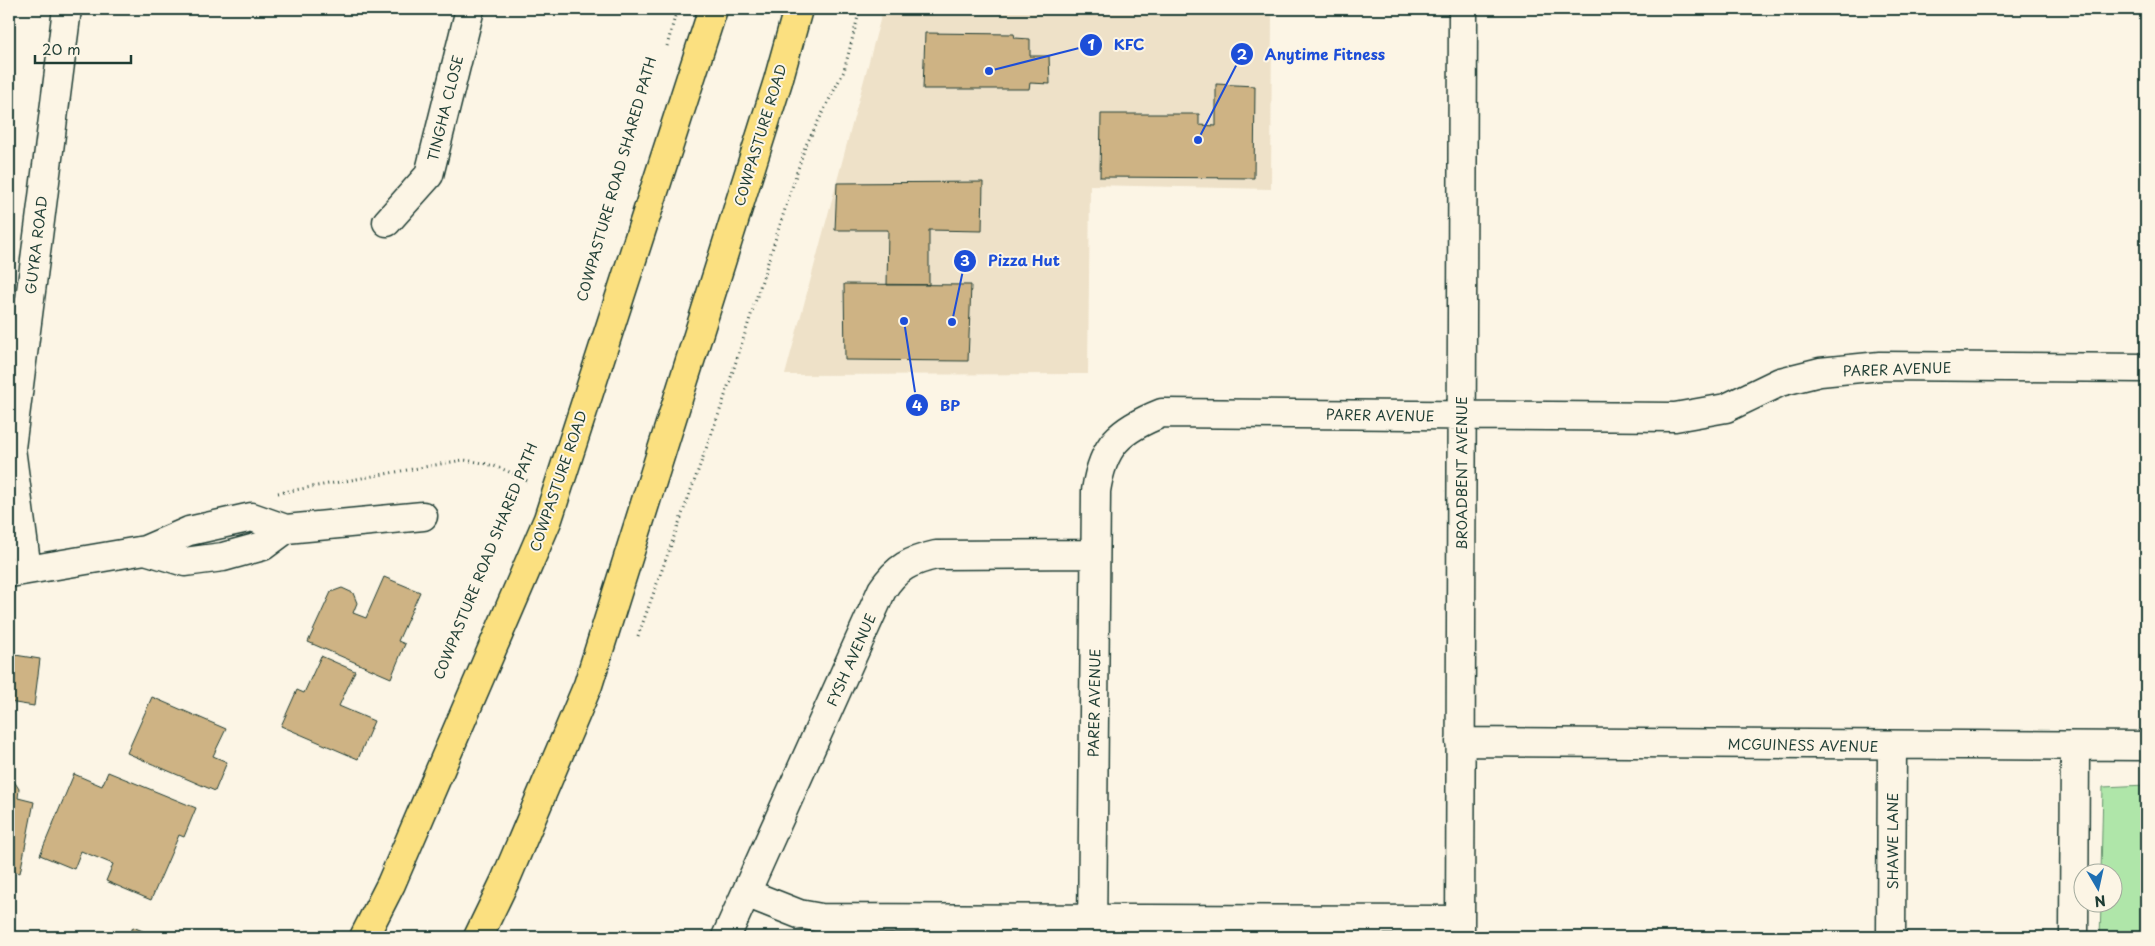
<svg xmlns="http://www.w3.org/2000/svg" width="2155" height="946" font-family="'Playpen Sans',sans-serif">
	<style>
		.built { fill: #eee1c8 }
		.green { fill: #afe6a9; stroke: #67926e }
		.building { fill: #ceb384; stroke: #1f3d34 }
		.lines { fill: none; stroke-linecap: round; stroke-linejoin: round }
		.street-casing { stroke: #1f3d34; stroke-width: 31 }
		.primary-casing { stroke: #1f3d34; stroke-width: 31 }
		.path { stroke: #1f3d34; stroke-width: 3; stroke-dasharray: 1 4; stroke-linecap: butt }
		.street { stroke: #fcf5e5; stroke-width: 28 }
		.primary { stroke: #fbe080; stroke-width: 28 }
		.labels { text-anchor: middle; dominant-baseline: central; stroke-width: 4; stroke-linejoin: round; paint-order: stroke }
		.street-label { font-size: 14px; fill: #1f3d34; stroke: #fcf5e5 }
		.leader { fill: none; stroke: #1d4ed8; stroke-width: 2 }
		.callout-dot { fill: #1d4ed8; stroke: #fcf5e5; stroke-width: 2 }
		.mark-label { font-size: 15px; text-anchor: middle; font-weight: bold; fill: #fff }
		.callout-label { font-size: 15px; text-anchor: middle; font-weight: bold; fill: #1d4ed8; stroke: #fcf5e5; stroke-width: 4; stroke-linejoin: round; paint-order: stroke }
	</style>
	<rect width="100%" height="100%" fill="#fcf5e5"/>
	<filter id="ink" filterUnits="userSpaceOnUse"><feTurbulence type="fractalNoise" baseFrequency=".02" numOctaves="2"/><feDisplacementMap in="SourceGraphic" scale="10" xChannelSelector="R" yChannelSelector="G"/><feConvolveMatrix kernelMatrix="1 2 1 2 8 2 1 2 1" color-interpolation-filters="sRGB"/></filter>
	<g filter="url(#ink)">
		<path class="built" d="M883,9H1272L1271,189L1090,185L1088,374L785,375Z"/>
		<path class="green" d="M2146,785V937H2100L2101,904H2112V874L2101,873L2103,787Z"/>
		<path class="building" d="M925,33L1014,34L1015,38L1030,39V56H1049L1050,84L1030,83L1029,89H923Z
			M1216,84L1255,86L1254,178L1100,177L1101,114H1199V125L1216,126Z
			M983,182L982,231L929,230V285H887L888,230H835L837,183Z
			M844,284L971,285L968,361L845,360Z
			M384,577L420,592L398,641L405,644L391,678L308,642L331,592L342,588L353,593L357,603L353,613L366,618Z
			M9,654L40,659L34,706L9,702Z
			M321,656L355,671L339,706L374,721L358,759L281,726L297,690L304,693Z
			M152,697L226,729L213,756L227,762L215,791L127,753Z
			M108,772L196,808L184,837L179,835L151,900L106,881L113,864L81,851L74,869L40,855L74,774L102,786Z
			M9,777L12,778L19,789L18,798L34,802L20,873L9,871Z
			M133,927L157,937H117L119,932L129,936Z"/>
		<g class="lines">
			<defs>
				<path id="street" d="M387,222L429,175L470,9
					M145,550L185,562L223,557L263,546L286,529
					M27,570L11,448L67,9
					M10,573L145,550L189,531L252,517L286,529L423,516
					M1460,742L2146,746
					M746,893L799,914L821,918L1460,920
					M726,937L882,590C897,567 910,561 936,555L1095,554
					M1092,937L1096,491C1103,445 1119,430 1162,413L1675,417L1726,408L1780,382L1820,372L1880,366L2146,368
					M1460,937L1463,9
					M1891,937L1892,746
					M2074,937L2075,746"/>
				<path id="primary" d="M364,937L391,884L548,519L713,9
					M478,937L505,881L588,685L778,81L798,9"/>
			</defs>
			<use href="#street" class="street-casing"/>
			<use href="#primary" class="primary-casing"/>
			<path class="path" d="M667,46L677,9
				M278,493L463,460C491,463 505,469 529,482
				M638,636L723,402L805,147L844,71L860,9"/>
			<use href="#street" class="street"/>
			<use href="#primary" class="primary"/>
		</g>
	</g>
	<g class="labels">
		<g class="street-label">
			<text transform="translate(445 108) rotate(-76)">TINGHA CLOSE</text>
			<text transform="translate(760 135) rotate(-73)">COWPASTURE ROAD</text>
			<text transform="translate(616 179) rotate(-74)">COWPASTURE ROAD SHARED PATH</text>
			<text transform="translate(36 245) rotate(-83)">GUYRA ROAD</text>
			<text transform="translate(1897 369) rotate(-2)">PARER AVENUE</text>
			<text transform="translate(1380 415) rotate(1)">PARER AVENUE</text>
			<text transform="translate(1461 473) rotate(-90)">BROADBENT AVENUE</text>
			<text transform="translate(558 481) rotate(-71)">COWPASTURE ROAD</text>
			<text transform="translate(485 561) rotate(-68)">COWPASTURE ROAD SHARED PATH</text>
			<text transform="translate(851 660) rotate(-66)">FYSH AVENUE</text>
			<text transform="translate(1094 703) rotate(-89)">PARER AVENUE</text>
			<text transform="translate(1803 745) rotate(1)">MCGUINESS AVENUE</text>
			<text transform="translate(1892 841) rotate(-90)">SHAWE LANE</text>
		</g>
	</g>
	<path class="leader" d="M989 71L1091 45M1198 140L1242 54M952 322L965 261M904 321L917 405"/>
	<g class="callout-dot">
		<circle cx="989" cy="71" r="5"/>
		<circle cx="1198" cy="140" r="5"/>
		<circle cx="952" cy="322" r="5"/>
		<circle cx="904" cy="321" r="5"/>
		<circle cx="1091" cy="45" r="12"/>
		<circle cx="1242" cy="54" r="12"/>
		<circle cx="965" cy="261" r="12"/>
		<circle cx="917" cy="405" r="12"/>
	</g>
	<g class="mark-label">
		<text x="1091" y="50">1</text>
		<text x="1242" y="60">2</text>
		<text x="965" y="266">3</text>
		<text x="917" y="411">4</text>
	</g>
	<g class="callout-label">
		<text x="1129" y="50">KFC</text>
		<text x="1325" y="60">Anytime Fitness</text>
		<text x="1024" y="266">Pizza Hut</text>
		<text x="950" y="411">BP</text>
	</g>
	<rect width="2155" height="946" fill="none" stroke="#fcf5e5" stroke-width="30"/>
	<rect x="15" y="15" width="2125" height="916" fill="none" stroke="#1f3d34" stroke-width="2" filter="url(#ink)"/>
	<g transform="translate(2098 888) rotate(171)"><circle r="24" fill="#fcf5e5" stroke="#a4ab9e"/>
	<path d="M0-4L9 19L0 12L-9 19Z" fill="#1f6fb2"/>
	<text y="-8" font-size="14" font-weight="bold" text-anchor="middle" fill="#1f3d34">N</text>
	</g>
	<path d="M35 55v8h96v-8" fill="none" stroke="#1f3d34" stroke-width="2.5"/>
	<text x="42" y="55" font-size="15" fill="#1f3d34" stroke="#fcf5e5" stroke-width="4" paint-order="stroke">20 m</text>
</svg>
